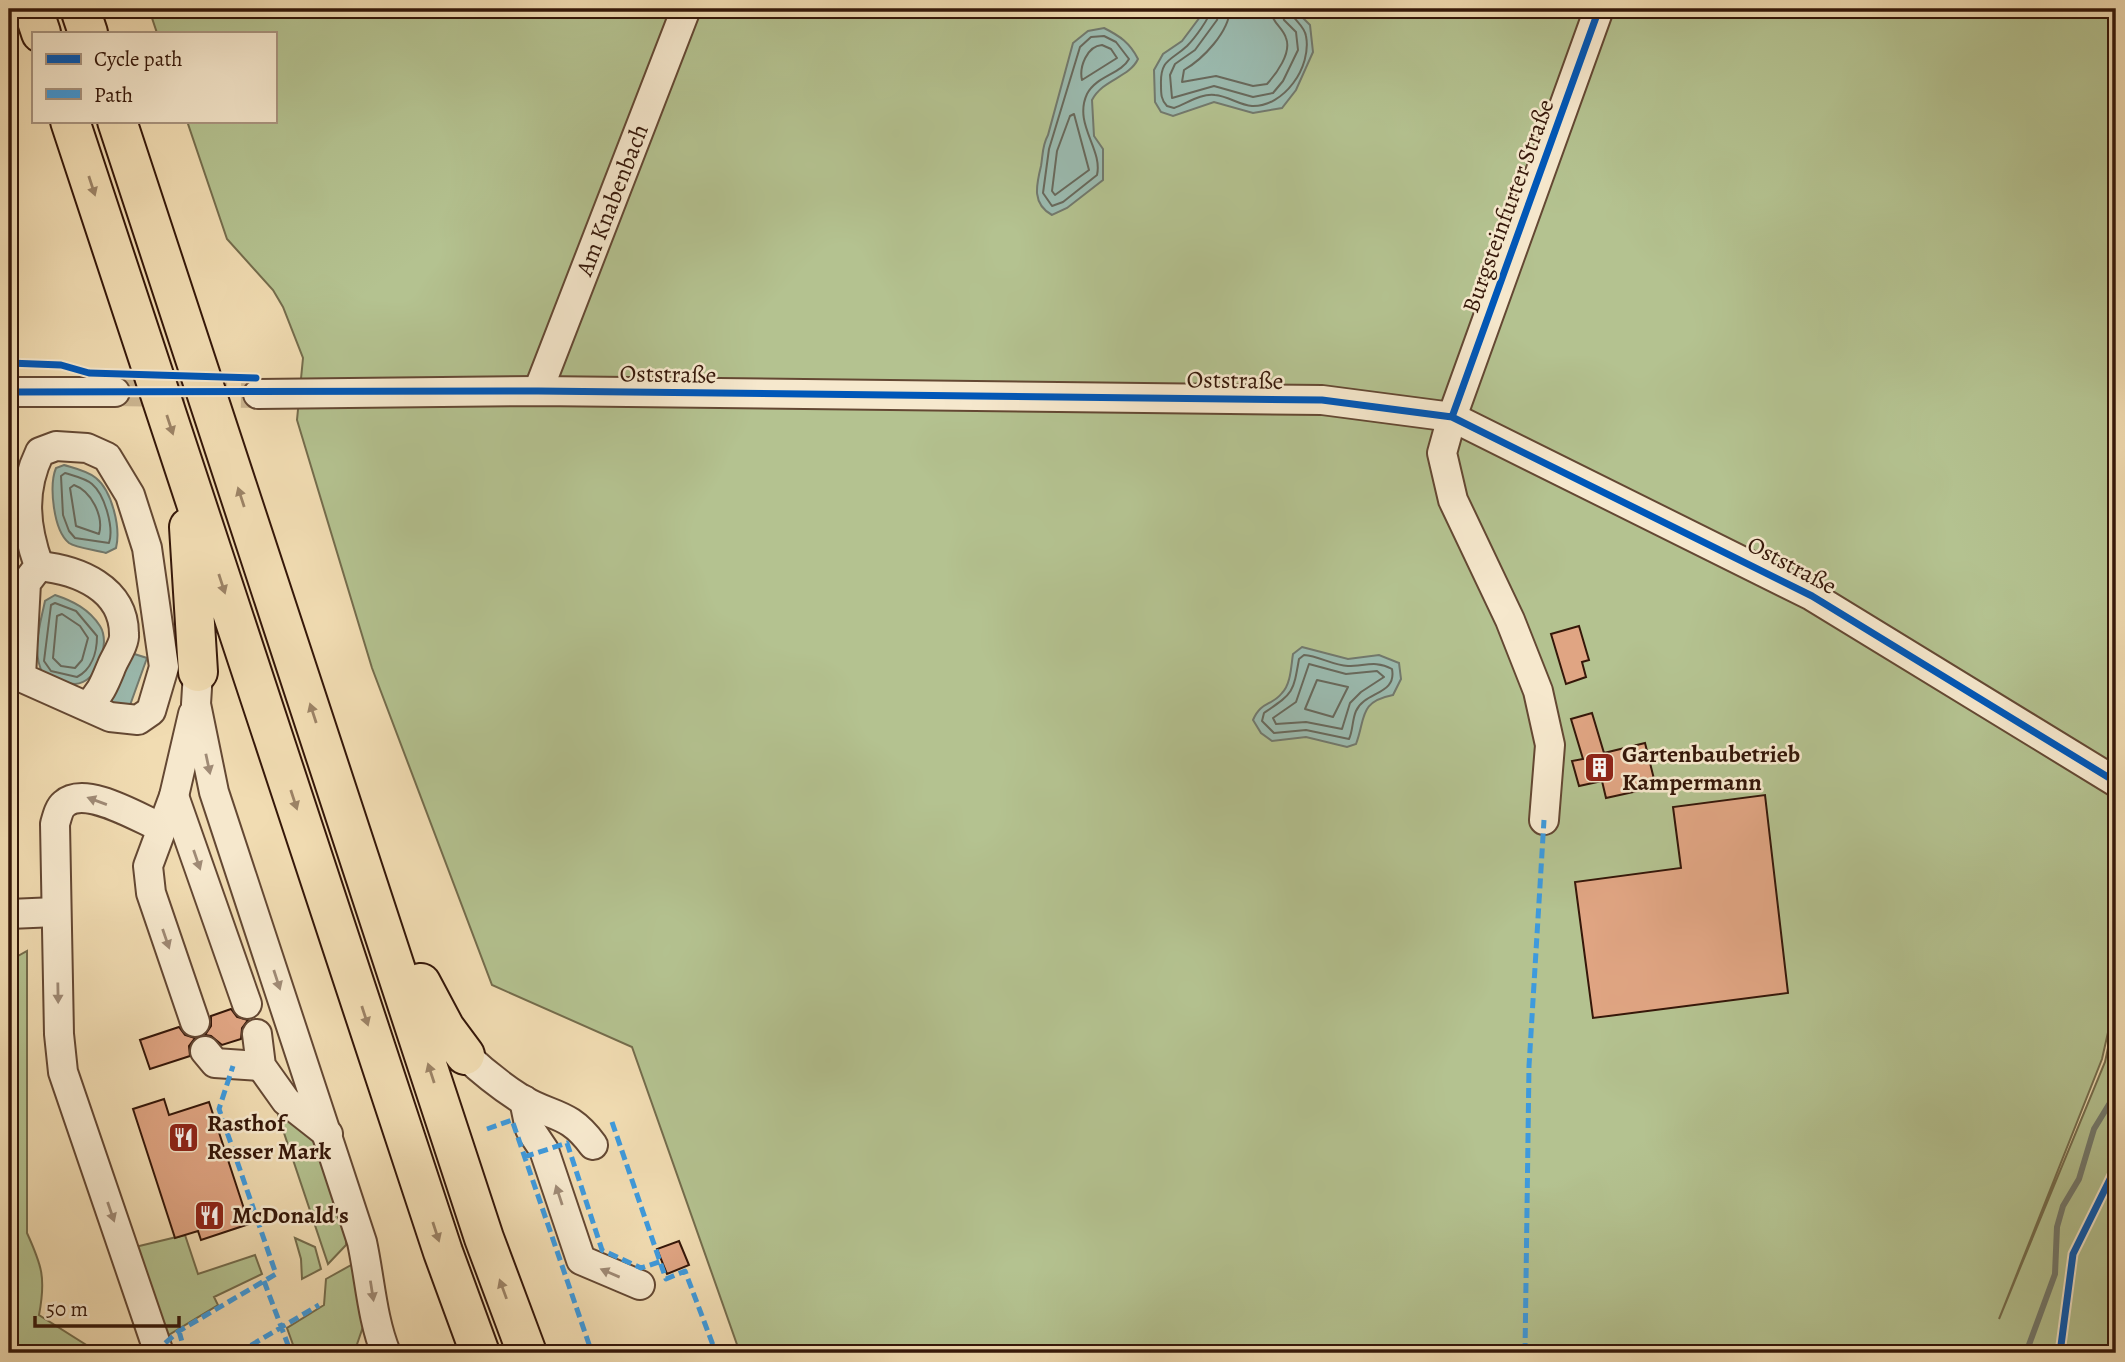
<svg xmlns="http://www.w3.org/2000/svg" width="2125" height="1362" font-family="Alegreya,serif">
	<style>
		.green { fill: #b4c290; stroke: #746c4c; stroke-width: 2 }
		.water { fill: #9bbbb0; stroke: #72796d; stroke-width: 2 }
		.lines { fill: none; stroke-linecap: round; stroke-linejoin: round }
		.shore { stroke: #68695c; stroke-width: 2 }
		.stream { stroke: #72796d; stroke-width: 6 }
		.building { fill: #e0a583; stroke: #351709; stroke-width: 2 }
		.minor-tunnel { stroke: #cbb590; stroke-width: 28; stroke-dasharray: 28 14; stroke-linecap: butt }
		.minor-casing { stroke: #644833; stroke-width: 32 }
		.highway-casing { stroke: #351709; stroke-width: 42 }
		.minor { stroke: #f6e8cd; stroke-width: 28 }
		.highway { stroke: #f1dcb2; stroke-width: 38 }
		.quiet { stroke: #3e9add; stroke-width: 5; stroke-dasharray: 10 5; stroke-linecap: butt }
		.cycleway-casing { stroke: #f6e8cd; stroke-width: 11 }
		.cycleway { stroke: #0057b8; stroke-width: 7 }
		.oneway { fill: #9c8366 }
		.oneway2 { fill: #9f8a75 }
		.labels { text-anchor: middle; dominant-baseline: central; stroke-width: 5; stroke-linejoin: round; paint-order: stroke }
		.street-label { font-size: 24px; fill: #351709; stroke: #f6e8cd }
		.poi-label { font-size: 24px; font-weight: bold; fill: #351709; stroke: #f6e8cd; text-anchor: start }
	</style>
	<rect width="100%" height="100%" fill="#f1dcb2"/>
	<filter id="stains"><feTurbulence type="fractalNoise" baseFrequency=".00286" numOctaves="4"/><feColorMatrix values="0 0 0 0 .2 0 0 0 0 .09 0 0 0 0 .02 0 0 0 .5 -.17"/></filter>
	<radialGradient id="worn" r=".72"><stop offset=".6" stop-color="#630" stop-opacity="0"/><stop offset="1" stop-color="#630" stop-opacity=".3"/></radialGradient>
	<path class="green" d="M149,9H2116V997L2102,1059L1999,1319L2105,1062L2116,1010V1353H740L632,1047L492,985L372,668L297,420L303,358L283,307L273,290L227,239L187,121H275V33H157Z
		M27,951V1233C42,1266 46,1278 39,1315L99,1353H9V961Z
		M283,1113C296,1123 312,1133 319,1148C330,1168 347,1224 346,1245L328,1264L278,1115Z
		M185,1235L198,1274L255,1255L262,1274L214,1297L218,1305L162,1339L131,1248Z
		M295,1238L315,1247L321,1269L302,1279L301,1259Z
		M353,1264L366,1318L354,1353H296L287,1328L324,1305L326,1279Z"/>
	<path class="water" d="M1206,9H1294L1310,25L1313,52L1296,90L1282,108L1253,113L1214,102L1173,116L1161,112L1155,102L1154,70L1163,54L1182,41Z
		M1104,28C1120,36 1130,43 1138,59C1129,78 1103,79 1092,100L1094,136L1103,149V180L1067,208L1052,215C1032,204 1036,186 1041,166C1043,154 1042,146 1048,135L1073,43L1088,31Z
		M64,465C74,468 88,471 96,478C112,491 121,528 116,548L106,553C96,550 76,548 69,543C53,530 49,485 56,468Z
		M55,595C73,601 89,609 100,626C111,643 98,683 75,684C64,684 53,678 43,674C31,651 40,625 45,601Z
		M1302,647L1348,659L1379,655L1399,663L1401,679L1393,695C1358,702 1366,718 1356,744L1347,747L1306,737L1272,741L1261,733L1253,720C1261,701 1272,706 1282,693C1291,684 1291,666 1293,654Z
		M128,652L147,658L129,708L111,702Z"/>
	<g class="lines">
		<path class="shore" d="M1211,9C1210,18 1194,39 1187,46C1171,61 1160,59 1161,85C1161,94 1161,100 1167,106L1174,108C1186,104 1201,93 1215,95C1228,96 1239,105 1252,106C1284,107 1312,67 1306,36C1304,24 1292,20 1290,9
			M1220,9L1217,20L1195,50L1175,64L1170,75L1172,98L1214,86L1253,97L1273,93L1283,81L1298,50L1296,32L1284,20L1282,9
			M1230,9C1229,32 1203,59 1184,70L1182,82L1216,76L1253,86L1267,84C1276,74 1292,53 1286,38C1282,26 1272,24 1271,9
			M1104,36L1116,42L1129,59C1121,74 1096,76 1087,94C1073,124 1103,149 1097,175L1063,202L1052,206L1043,193L1049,149L1080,47L1091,37Z
			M1102,45L1111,49L1117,58L1082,80C1079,67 1087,46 1102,45Z
			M1074,114L1089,170L1055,195L1052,191L1057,151L1070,116Z
			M65,473C74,476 85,478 92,484C105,495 114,528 109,543L75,538L69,531L63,515L61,476Z
			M74,485C91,491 104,516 99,534L76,526L70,488Z
			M55,603L76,611L97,636C97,652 92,669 77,677L51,671L44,661L51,605Z
			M62,614L80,626L88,638L82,660L75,668L61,666L53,658L57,616Z
			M1304,655C1319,656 1332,665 1348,666C1365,666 1376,660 1392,669C1397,695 1365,691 1356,711C1352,720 1353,731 1349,739L1306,730L1274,733L1262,721L1264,713C1293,693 1293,694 1299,659Z
			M1309,664L1346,674L1377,671L1384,677L1361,692L1350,703L1342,729L1306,722L1276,724L1273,718L1296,702Z
			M1317,680L1348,687L1333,717L1305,709Z"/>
		<path class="stream" d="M2026,1353L2055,1274L2057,1227L2063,1206L2079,1179L2094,1129L2116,1093"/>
	</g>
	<path class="building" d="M1579,626L1589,660L1582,662L1586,677L1566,684L1551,634Z
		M1592,713L1604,753L1645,743L1656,787L1606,798L1602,781L1579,786L1572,761L1583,759L1571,719Z
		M1765,795L1788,993L1593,1018L1575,882L1681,868L1673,807Z
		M231,1009L237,1017L248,1020L242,1028L241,1039L222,1045L211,1036L205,1035L211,1026V1016Z
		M179,1027L185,1035L195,1038L189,1046L190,1056L150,1069L140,1040Z
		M164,1099L169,1115L209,1102L249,1224L201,1240L198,1231L175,1238L133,1109Z
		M679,1241L689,1265L667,1274L657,1249Z"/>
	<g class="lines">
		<path class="minor-tunnel" d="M115,392L258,394"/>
		<defs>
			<g id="minor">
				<path id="s1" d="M538,391L686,9"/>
				<path d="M9,392H115"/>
				<path d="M258,394L538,391L1322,400L1452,417L1812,596L2116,782"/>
				<path d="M39,566C78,570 124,588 124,634C125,643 116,656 112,665C105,682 101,694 87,706"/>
				<path d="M9,672L110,717L138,720L151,711L164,667L147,548L130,495L107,457L87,448L56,446L40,452C21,491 25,527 39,566L26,583L21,676"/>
				<path d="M198,672L196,704L214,792L362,1242C370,1279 372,1319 386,1353"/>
				<path d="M193,714L174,796L148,866L151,893L195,1022"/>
				<path d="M174,796L247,1004"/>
				<path d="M1544,820L1550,745L1538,691L1510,620L1453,500L1442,453L1452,417L1599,9"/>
				<path d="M9,914L56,912"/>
				<path d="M257,1034L261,1066L286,1101L328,1134"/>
				<path d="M205,1051L215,1063L261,1066"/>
				<path d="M465,1055C483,1072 501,1086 521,1099C553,1118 568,1111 593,1145"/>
				<path d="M524,1100L530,1129L544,1150L581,1260L640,1285"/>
				<path d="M159,1353L63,1072L59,1034L55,824C57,817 59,808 64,804C85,785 137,817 160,827"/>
			</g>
			<path id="highway" d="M33,9L41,33
				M80,9L88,33
				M70,121L443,1252L480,1353
				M117,121L484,1238L527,1353
				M189,527L198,672
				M421,983L445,1028L465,1055"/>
		</defs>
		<use href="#minor" class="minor-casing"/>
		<use href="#highway" class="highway-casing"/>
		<use href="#minor" class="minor"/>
		<use href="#highway" class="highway"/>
		<path class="quiet" d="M612,1122L666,1279L685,1271L716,1353
			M487,1129L512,1120L592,1353
			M524,1157L567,1143L602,1250L641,1268L662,1261
			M264,1281L291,1353
			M179,1331L185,1353
			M154,1353L179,1331L276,1274L219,1109L233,1066
			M238,1353L319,1305
			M1525,1353L1529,1066L1544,820"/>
		<defs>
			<path id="cycleway" d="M9,363L61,365L89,373L256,378
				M9,392L538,391L1322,400L1452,417L1812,596L2116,782
				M1452,417L1599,9
				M2060,1353L2073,1254L2116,1167"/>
		</defs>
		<use href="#cycleway" class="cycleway-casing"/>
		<use href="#cycleway" class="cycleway"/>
	</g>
	<defs><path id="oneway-solid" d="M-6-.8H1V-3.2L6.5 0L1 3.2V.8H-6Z" transform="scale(1.75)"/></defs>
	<g class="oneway">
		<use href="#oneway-solid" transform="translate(92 186) rotate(72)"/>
		<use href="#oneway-solid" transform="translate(170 425) rotate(72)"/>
		<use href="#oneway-solid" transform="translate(241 497) rotate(-108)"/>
		<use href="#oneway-solid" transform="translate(222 584) rotate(72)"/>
		<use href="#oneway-solid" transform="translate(313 713) rotate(-108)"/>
		<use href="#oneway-solid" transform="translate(294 800) rotate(72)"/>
		<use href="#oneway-solid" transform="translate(365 1016) rotate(72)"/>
		<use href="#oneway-solid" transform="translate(431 1073) rotate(-108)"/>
		<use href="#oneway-solid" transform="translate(436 1232) rotate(72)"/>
		<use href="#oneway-solid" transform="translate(503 1289) rotate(-110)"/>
	</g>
	<g class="oneway2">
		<use href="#oneway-solid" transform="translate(208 764) rotate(78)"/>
		<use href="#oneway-solid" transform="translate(97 801) rotate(-160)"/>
		<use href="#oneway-solid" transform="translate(197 860) rotate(71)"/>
		<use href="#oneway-solid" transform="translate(166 939) rotate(71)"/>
		<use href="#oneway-solid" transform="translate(277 980) rotate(72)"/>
		<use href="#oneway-solid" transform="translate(58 993) rotate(89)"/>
		<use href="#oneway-solid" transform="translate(559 1195) rotate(-108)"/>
		<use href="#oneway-solid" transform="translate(111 1212) rotate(71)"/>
		<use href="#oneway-solid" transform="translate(610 1273) rotate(-157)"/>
		<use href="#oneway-solid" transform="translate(372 1291) rotate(81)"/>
	</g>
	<defs>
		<symbol id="building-square" viewBox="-11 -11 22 22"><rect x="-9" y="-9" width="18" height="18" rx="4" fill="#8f2418" stroke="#f6e8cd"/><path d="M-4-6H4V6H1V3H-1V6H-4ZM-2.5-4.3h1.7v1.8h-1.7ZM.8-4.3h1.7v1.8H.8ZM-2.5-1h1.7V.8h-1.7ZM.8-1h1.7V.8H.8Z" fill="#fff"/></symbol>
		<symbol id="restaurant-square" viewBox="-11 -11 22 22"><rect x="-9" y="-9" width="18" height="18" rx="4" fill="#8f2418" stroke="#f6e8cd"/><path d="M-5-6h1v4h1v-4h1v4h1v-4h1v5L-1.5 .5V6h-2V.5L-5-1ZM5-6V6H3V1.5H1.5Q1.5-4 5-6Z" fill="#fff"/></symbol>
	</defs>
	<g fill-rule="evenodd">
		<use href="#building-square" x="1582" y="750" width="35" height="35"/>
		<use href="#restaurant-square" x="166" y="1120" width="35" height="35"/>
		<use href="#restaurant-square" x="192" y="1198" width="35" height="35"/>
	</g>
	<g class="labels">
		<g class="street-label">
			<text stroke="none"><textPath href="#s1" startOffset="205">Am Knabenbach</textPath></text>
			<text transform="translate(1508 206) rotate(-70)">Burgsteinfurter Straße</text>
			<text transform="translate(668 374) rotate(1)">Oststraße</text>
			<text transform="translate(1235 380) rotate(1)">Oststraße</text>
			<text transform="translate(1792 565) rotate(28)">Oststraße</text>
		</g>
		<g class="poi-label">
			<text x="1622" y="754">Gartenbaubetrieb<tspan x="1622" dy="28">Kampermann</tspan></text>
			<text x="207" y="1123">Rasthof<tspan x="207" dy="28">Resser Mark</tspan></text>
			<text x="232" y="1215">McDonald's</text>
		</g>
	</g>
	<rect width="2125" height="1362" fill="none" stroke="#f1dcb2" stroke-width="35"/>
	<rect x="10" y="10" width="2104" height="1341" fill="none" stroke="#351709" stroke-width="3.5"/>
	<rect x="18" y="18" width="2090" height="1327" fill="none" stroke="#351709" stroke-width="2"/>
	<rect x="32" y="32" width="245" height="91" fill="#f6e8cd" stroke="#a9947f" stroke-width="2"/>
	<rect x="46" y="54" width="35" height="10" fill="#0057b8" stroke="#a9947f" stroke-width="2"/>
	<text x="94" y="66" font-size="21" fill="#351709">Cycle path</text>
	<rect x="46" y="89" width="35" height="10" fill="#3e9add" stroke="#a9947f" stroke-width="2"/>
	<text x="94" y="102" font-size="21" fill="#351709">Path</text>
	<path d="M35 1316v10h144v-10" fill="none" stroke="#351709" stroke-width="3.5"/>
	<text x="46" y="1316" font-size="21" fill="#351709" stroke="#f6e8cd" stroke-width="5" paint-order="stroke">50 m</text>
	<rect width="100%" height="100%" filter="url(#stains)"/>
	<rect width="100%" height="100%" fill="url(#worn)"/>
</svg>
